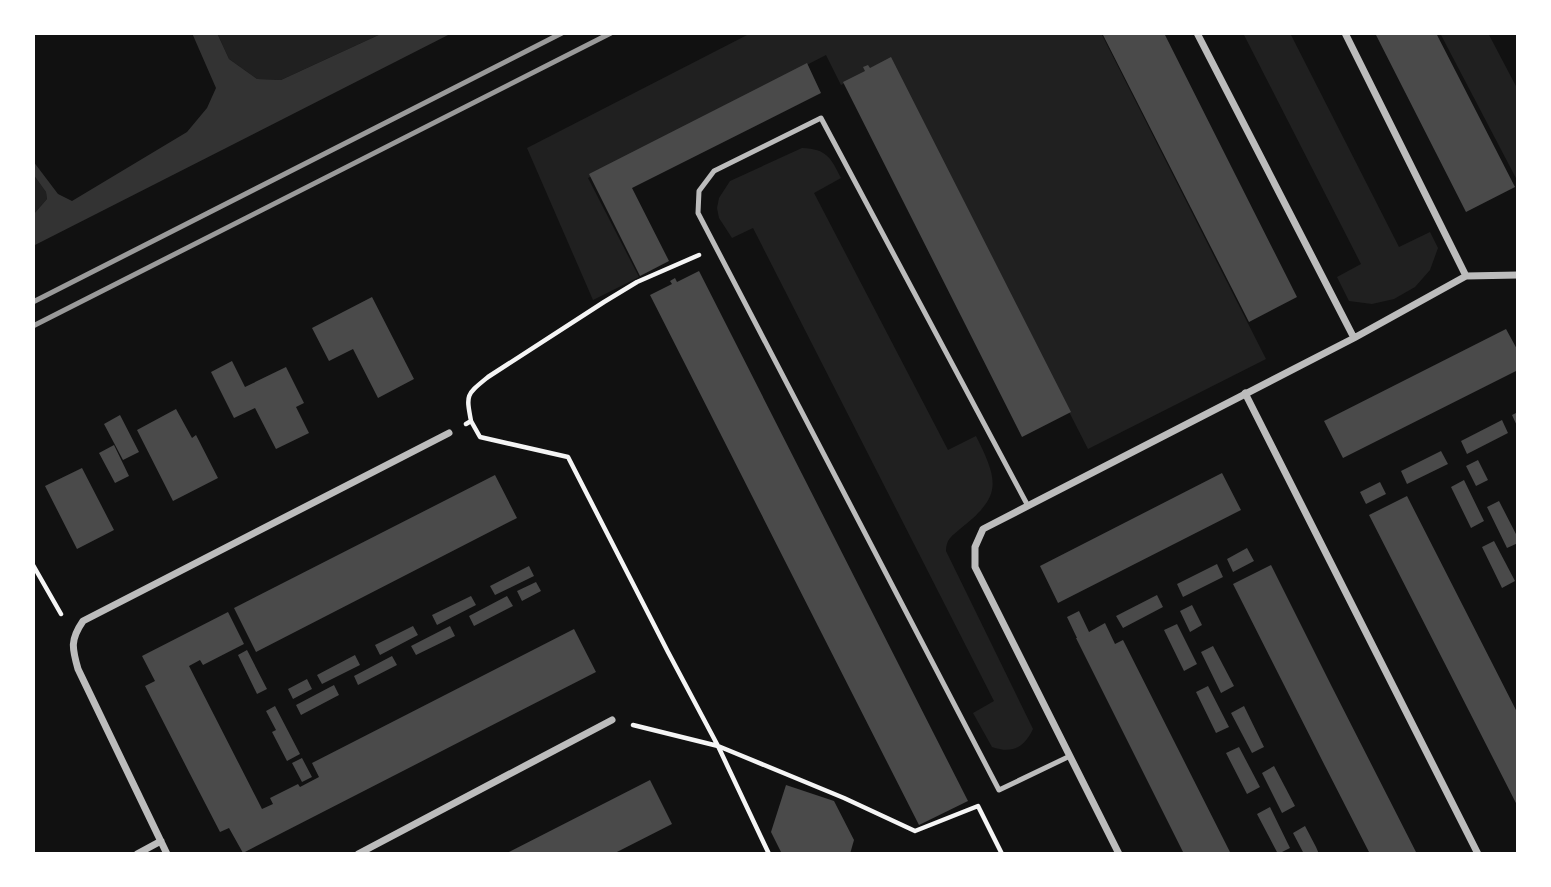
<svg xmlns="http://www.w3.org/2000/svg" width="1551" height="887" font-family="'PT Sans Narrow',sans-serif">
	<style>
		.green { fill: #202020 }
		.water { fill: #333 }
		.building { fill: #4a4a4a }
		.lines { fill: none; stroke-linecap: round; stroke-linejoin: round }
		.path { stroke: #f5f5f5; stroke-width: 4.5 }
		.service { stroke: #bcbcbc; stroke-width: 5 }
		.minor { stroke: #bcbcbc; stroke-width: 7 }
		.rail { stroke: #9a9a9a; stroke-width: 5 }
	</style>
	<rect width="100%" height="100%" fill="#111"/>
	<path class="green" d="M217,33H383L281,80L257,79L229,59Z
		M751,33H1101L1266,359L1088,449L890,61L841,85L826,55L588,178L639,277L593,300L527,148Z
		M1243,33H1290L1399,247L1430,232L1438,248L1430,270L1415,287L1394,299L1372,304L1349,301L1337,277L1361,264Z
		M1440,33H1488L1518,90V182Z
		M802,148C827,149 831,158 841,178L814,193L948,450L976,436C999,482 1002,496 960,529C952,536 946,539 946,551L1033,729C1024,748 1012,754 992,747L973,713L994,701L753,228L732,238L719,218L717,208L719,198L730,181Z
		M33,174L46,192L47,199L33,215Z"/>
	<path class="water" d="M192,33H217L229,59L257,79L281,80L383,33H452L33,246V215L47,199L46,192L33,174V161L58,194L72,201L187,132L207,108L216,88Z"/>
	<path class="building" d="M1102,33H1164L1297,297L1249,322Z
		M1375,33H1436L1515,187L1466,212Z
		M891,57L1071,412L1022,437L843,82L865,71L863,67L868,65L870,68Z
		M807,63L821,93L632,188L669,261L640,276L589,174Z
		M699,271L968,801L919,825L650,295L672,284L670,281L675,278L677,282Z
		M372,297L414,379L378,398L353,349L329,361L312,328Z
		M1506,329L1518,351V370L1343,458L1324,421Z
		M232,361L245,387L286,367L304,403L296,407L309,433L276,449L255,408L234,418L211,372Z
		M176,409L192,438L196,435L218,478L173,501L137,430Z
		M1518,412V428L1512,415Z
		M120,415L139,452L123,460L104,424Z
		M1502,420L1508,433L1467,454L1461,441Z
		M114,445L129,476L115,483L99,453Z
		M1441,451L1448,464L1407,484L1401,471Z
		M1478,460L1488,480L1476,486L1466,466Z
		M82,468L114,530L77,549L45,486Z
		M1222,473L1241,510L1058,603L1040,566Z
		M495,475L517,518L256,652L234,608Z
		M1464,480L1484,521L1471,528L1451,487Z
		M1380,482L1386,494L1366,504L1360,492Z
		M1407,496L1518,714V807L1369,515Z
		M1499,501L1518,538V543L1507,548L1487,507Z
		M1494,541L1515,581L1502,588L1482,547Z
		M1247,548L1254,561L1233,572L1227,559Z
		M1217,564L1223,577L1183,597L1177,584Z
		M1271,565L1332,687L1417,854H1370L1325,766L1233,584Z
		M529,566L534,576L495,595L490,586Z
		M536,582L541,591L522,601L517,591Z
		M1157,595L1163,607L1123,628L1116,616Z
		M471,596L476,605L437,625L432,615Z
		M507,596L513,606L474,626L469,616Z
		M1192,605L1202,625L1190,632L1180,611Z
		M1079,611L1089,632L1105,623L1115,644L1123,640L1231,854H1184L1076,638H1077L1067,617Z
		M228,612L244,644L203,665L200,660L189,666L262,809L273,804L270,798L298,784L300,787L319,777L312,763L574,629L596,672L243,853L229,828L220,832L190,774L145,686L155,681L142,656Z
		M1177,624L1197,664L1184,671L1164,630Z
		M413,626L418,635L380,655L375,645Z
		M450,626L455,636L416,655L411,646Z
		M1213,646L1234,686L1221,693L1201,652Z
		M247,650L267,689L257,694L238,655Z
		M355,655L360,665L322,684L317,675Z
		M392,656L397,665L358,685L354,676Z
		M307,679L312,689L293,699L288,689Z
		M334,685L339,695L301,715L296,705Z
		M1208,686L1229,727L1216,733L1196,692Z
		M275,706L300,754L287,761L272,732L276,730L266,711Z
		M1244,706L1264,747L1252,753L1231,713Z
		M1239,747L1260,787L1247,794L1226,753Z
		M302,758L312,777L302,782L292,763Z
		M1274,766L1295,806L1282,813L1262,773Z
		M650,780L672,824L613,854H505Z
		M786,785L834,801L854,840L850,854H782L771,832Z
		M1270,807L1290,848L1278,854L1257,814Z
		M1305,826L1316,847L1319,854H1304L1293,833Z"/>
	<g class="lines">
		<path class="path" d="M471,421C466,394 466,395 488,377L604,302L637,282L699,255
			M466,424L471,421L480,437L568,457L668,652L718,746L769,854
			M33,565L61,614
			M633,725L718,746L844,798L915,831L978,806L1002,854"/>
		<path class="service" d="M1028,506L821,118L714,171L699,191L698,213L999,790L1070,756"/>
		<path class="minor" d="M1197,33L1354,338
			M1345,33L1466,276
			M1245,393L1478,854
			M137,854L161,841
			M167,854L78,669C72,648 70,640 83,621L449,433
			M358,854L612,720
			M1119,854L975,567V547L983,529L1354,338L1466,276L1518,275"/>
		<path class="rail" d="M33,302L562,33
			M33,326L611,33"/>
	</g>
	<rect width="1551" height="887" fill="none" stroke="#ffffff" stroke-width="70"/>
</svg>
